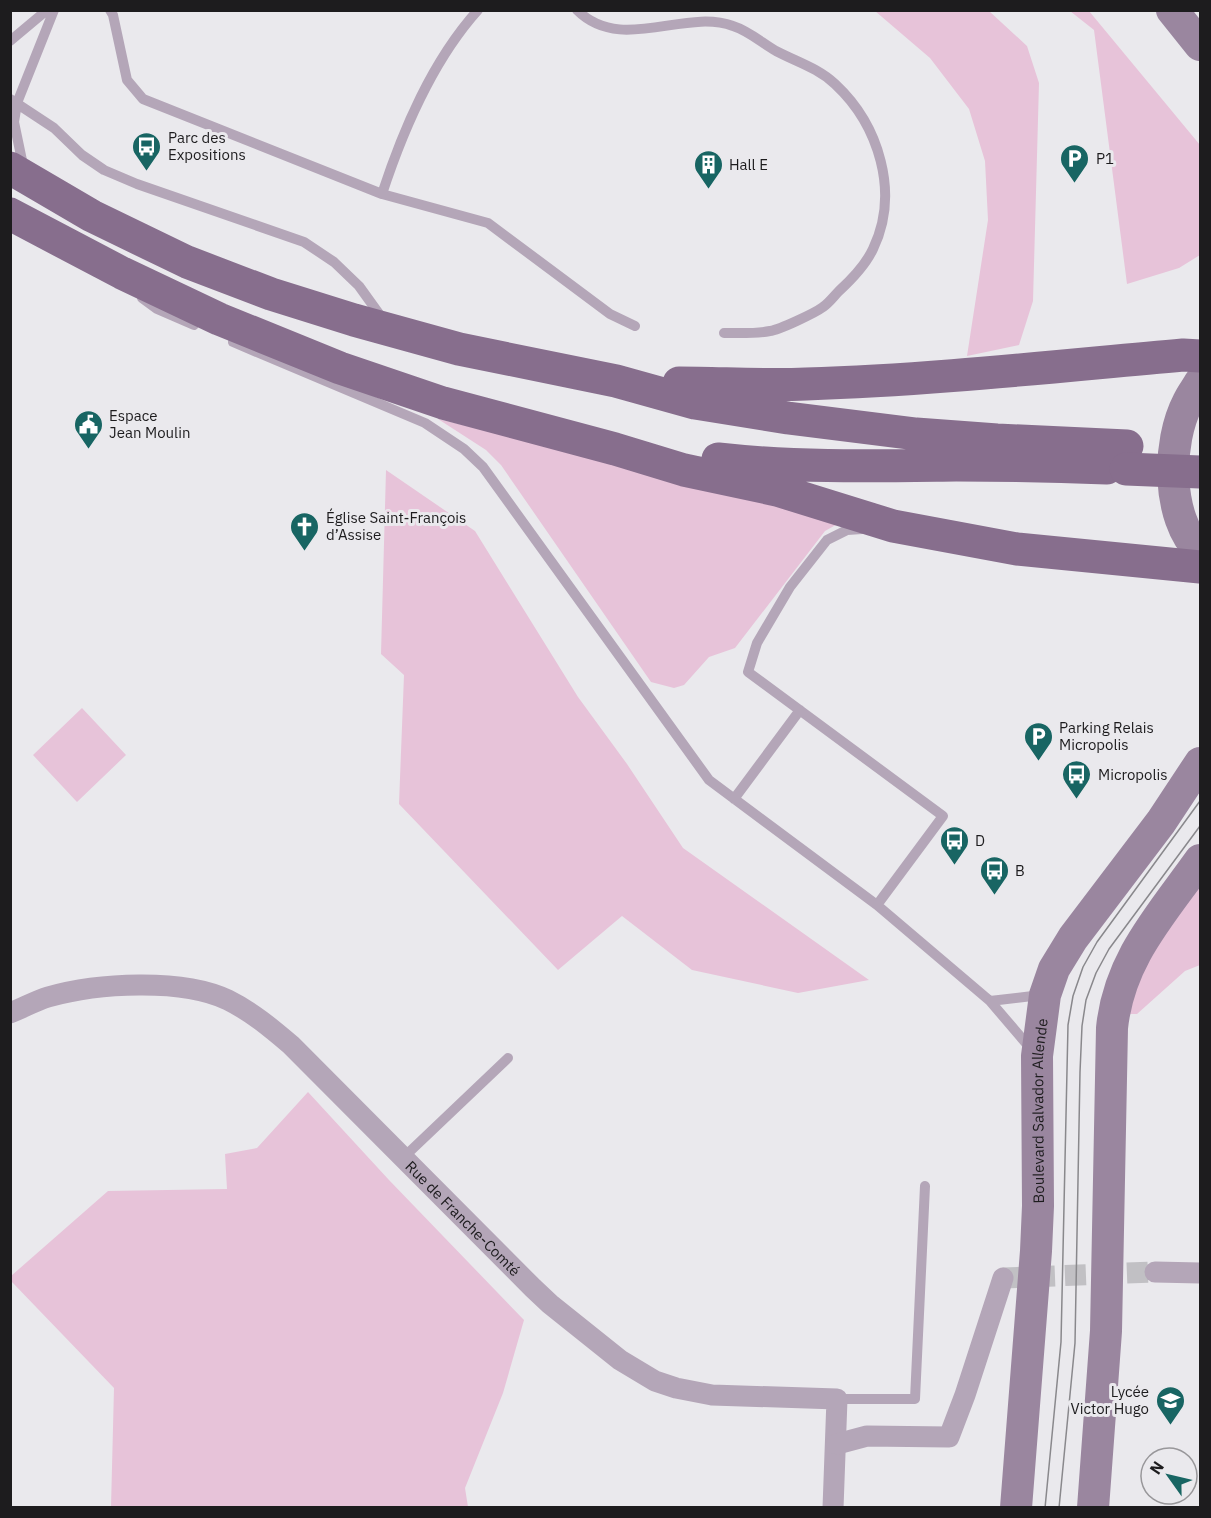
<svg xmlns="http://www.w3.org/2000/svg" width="1211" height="1518" font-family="'IBM Plex Sans',sans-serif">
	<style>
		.green { fill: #e7c3d9 }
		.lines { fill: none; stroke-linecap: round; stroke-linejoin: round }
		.street-tunnel { stroke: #c1c0c4; stroke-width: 21; stroke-dasharray: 21 10; stroke-linecap: butt }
		.lane { stroke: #b4a6b8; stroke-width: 10 }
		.street { stroke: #b4a6b8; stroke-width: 21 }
		.secondary { stroke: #9a869f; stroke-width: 32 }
		.primary { stroke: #876e8d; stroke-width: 33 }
		.tram { stroke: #89888c; stroke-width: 1.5 }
		.primary-bridge { stroke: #876e8d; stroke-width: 33 }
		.labels { text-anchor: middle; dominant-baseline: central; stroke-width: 6; stroke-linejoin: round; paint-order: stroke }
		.poi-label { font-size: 15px; fill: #1d1c1e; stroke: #eae9ed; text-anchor: start }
		.street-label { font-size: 15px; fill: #1d1c1e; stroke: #eae9ed }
	</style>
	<rect width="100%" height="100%" fill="#eae9ed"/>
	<path class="green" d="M875,11H989L1027,46L1039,83L1033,301L1019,345L967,356L988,220L985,161L969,109L930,58Z
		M1070,11H1089L1200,145V255L1179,268L1127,284L1094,30Z
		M438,419L850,517L825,531L735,648L709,657L684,685L674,688L651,682L501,465L486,450Z
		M386,470L475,531L578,697L627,764L683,848L869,980L798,993L692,970L622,916L558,970L399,804L404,675L381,654Z
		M82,708L126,755L77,802L33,755Z
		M1200,883V965L1185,971L1137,1014H1130L1136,982L1156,946Z
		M308,1092L389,1180L524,1320L503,1393L465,1488L468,1507H111L114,1388L11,1281V1276L108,1191L227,1189L225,1154L257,1148Z"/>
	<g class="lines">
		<path class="street-tunnel" d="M1003,1278L1155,1272"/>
		<path class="lane" d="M110,10L113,15L127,80L143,99L382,194C403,130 432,61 478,10
			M577,10C621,54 684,8 733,26C749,31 762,43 776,51C797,62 818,68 835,84C879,125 900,193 873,249C866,264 851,280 839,291C834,296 829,303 823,307C815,313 779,330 770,331C755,334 739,333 724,333
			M10,41L47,10
			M10,99L54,128L82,155L104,170L137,184L304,242L334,262L359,286L382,318
			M24,170L14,122L17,103L54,10
			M382,194L488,223L610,314L635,326
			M142,298L157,309L194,325
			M233,342L425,423L464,449L483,467L709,780L877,905L990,1001L1031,1049
			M862,529L847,530L827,540L790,587L757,643L748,672L943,816L877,905
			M734,799L800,710
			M990,1001L1041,995
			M404,1157L508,1058
			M837,1399H915L925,1186"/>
		<g class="street">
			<path id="s1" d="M10,1013C23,1008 35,1001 48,997C97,983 182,978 228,1000C252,1012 271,1028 291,1045L533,1288L550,1304L620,1360L655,1381L676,1388L712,1395L837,1399L833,1508"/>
			<path d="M1155,1272L1200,1273"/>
			<path d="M837,1444L867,1436L949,1437L965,1395L1003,1278"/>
		</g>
		<g class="secondary">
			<path d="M1172,10L1200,45"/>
			<path d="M1200,382C1196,389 1191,395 1188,402C1167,442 1166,518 1200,551"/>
			<path id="s2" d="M1016,1508L1036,1251L1038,1206L1037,1056L1045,995L1054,969L1073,938L1161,822L1200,763"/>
			<path d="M1093,1508L1106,1331L1112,1028C1119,959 1161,915 1200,860"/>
		</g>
		<path class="primary" d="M10,168L92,216L187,262L271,294L354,320L459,349L616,381L695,403L788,418L916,434L997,440L1127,446
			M10,214L122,273L219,319L340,368L443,403L615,449L684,470L777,490L893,526L1017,549L1200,567
			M679,383C721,383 763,386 806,384C932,380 1058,366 1183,355L1200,356
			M718,459C798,468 877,466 956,465C1007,465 1057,466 1107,468"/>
		<path class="tram" d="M1045,1508L1061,1342L1068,1025L1073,996L1083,967L1097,942L1200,801
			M1059,1508L1075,1343L1080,1072L1082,1026L1086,1000L1096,973L1109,949L1200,826"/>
		<path class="primary-bridge" d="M1126,469L1200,472"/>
	</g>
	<defs>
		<symbol id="bus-pin" viewBox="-11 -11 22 30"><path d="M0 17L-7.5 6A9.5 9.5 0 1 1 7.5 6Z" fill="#186563" stroke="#eae9ed"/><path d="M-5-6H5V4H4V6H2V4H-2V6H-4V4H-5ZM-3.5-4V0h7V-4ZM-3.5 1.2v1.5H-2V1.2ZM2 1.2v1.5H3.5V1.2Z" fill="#fff"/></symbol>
		<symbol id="parking-pin" viewBox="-11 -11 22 30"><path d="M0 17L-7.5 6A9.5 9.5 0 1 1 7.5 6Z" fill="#186563" stroke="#eae9ed"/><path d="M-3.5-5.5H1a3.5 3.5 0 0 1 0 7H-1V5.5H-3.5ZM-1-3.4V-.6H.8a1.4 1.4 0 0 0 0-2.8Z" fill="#fff"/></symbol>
		<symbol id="building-pin" viewBox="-11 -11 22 30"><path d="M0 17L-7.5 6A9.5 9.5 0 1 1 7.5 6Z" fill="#186563" stroke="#eae9ed"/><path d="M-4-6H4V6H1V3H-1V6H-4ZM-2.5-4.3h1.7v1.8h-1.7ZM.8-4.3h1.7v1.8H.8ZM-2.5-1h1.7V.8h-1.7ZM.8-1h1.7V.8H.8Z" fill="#fff"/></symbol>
		<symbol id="civic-pin" viewBox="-11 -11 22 30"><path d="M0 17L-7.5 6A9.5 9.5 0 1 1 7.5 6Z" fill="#186563" stroke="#eae9ed"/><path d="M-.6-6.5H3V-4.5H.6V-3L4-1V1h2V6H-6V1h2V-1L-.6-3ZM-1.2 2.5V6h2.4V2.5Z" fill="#fff"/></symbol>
		<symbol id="church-pin" viewBox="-11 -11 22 30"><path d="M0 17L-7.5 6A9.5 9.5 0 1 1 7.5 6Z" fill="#186563" stroke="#eae9ed"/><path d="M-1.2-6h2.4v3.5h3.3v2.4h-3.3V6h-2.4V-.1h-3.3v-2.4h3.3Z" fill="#fff"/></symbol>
		<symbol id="school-pin" viewBox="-11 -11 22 30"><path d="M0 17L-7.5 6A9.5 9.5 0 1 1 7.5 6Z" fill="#186563" stroke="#eae9ed"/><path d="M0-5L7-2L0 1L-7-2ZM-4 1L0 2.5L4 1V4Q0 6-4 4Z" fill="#fff"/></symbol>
	</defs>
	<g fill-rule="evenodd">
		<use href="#bus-pin" x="130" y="130" width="33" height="45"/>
		<use href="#parking-pin" x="1058" y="142" width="33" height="45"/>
		<use href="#building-pin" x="692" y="148" width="33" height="45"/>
		<use href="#civic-pin" x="72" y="408" width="33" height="45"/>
		<use href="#church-pin" x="288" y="510" width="33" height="45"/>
		<use href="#parking-pin" x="1022" y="720" width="33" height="45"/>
		<use href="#bus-pin" x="1060" y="758" width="33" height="45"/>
		<use href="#bus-pin" x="938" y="824" width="33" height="45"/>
		<use href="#bus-pin" x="978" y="854" width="33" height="45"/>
		<use href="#school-pin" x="1154" y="1384" width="33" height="45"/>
	</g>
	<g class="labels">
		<g class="poi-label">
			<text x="168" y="137">Parc des<tspan x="168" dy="17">Expositions</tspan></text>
			<text x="1096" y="158">P1</text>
			<text x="729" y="164">Hall E</text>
			<text x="109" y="415">Espace<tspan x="109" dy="17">Jean Moulin</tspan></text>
			<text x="326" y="517">Église Saint-François<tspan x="326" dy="17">d’Assise</tspan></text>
			<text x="1059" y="727">Parking Relais<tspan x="1059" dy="17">Micropolis</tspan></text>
			<text x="1098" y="774">Micropolis</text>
			<text x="975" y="840">D</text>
			<text x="1015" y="870">B</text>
			<text x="1149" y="1391" text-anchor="end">Lycée<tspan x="1149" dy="17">Victor Hugo</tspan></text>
		</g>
		<g class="street-label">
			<text stroke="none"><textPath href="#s2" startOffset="398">Boulevard Salvador Allende</textPath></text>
			<text stroke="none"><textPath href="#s1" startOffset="546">Rue de Franche-Comté</textPath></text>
		</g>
	</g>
	<rect width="1211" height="1518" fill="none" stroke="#1d1c1e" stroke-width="24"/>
	<g transform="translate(1169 1476) rotate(304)"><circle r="28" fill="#eae9ed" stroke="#98979a" stroke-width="1.5"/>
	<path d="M0-4.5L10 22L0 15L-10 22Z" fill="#186563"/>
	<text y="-9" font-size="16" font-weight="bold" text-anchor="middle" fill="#1d1c1e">N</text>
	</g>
</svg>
